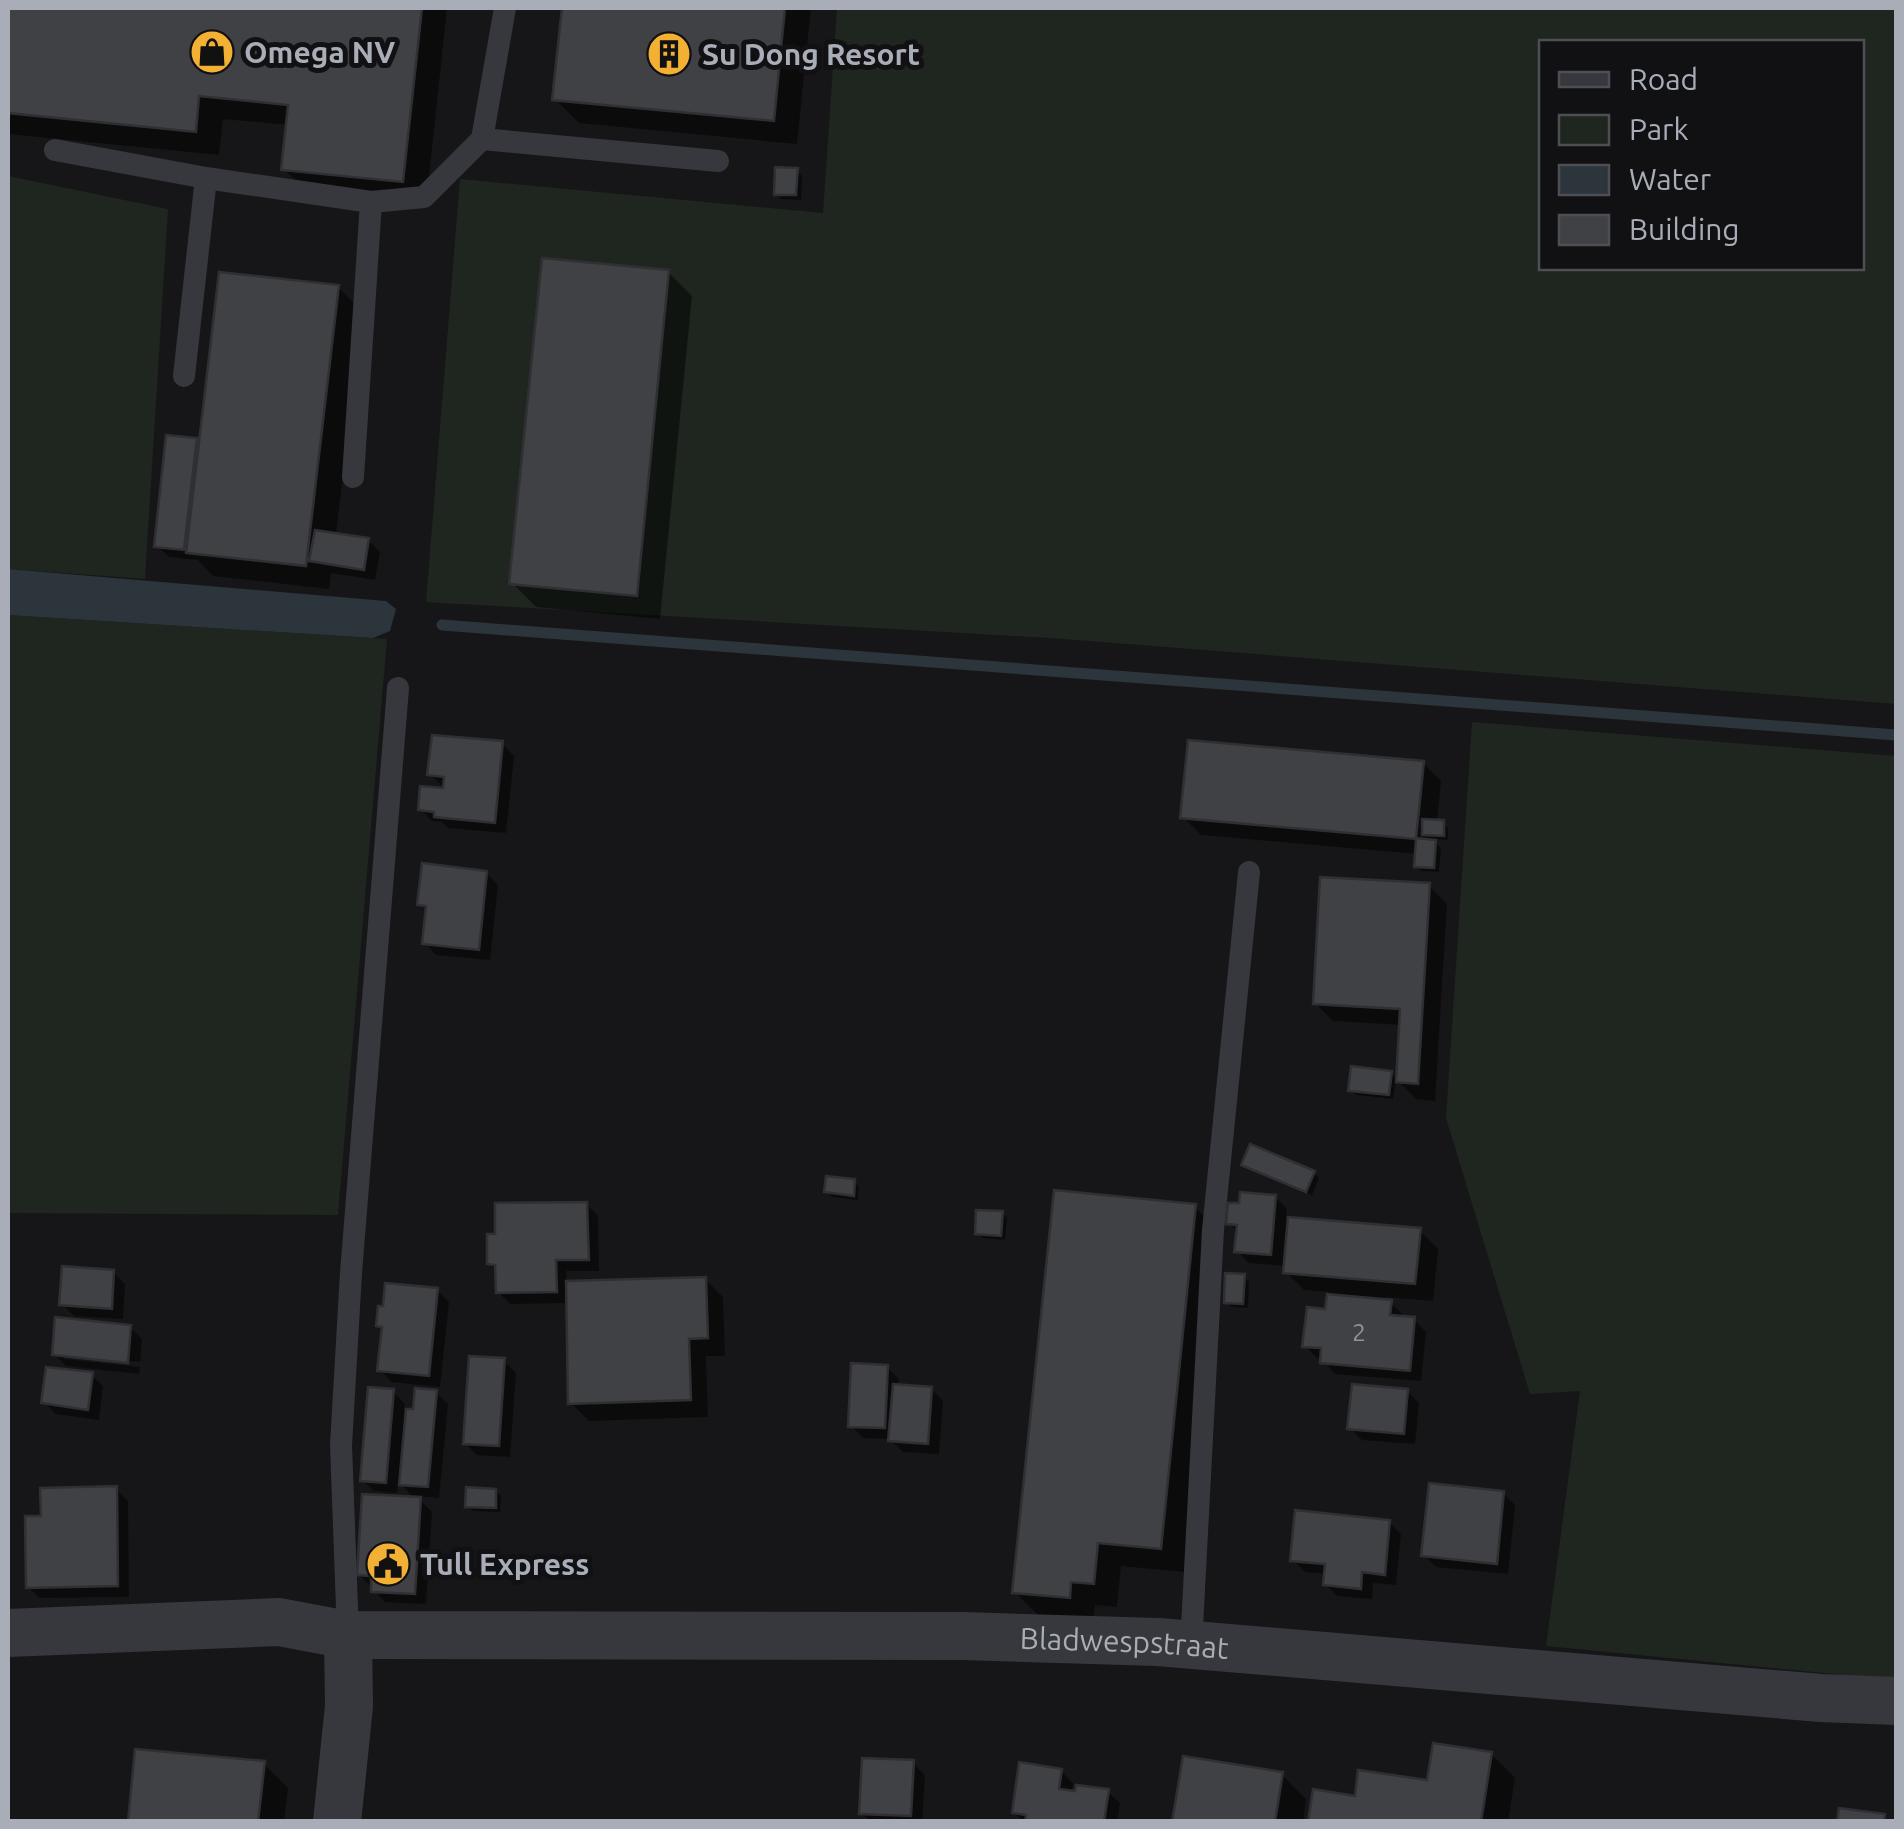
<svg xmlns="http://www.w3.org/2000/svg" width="1904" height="1829" font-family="Ubuntu,sans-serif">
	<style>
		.green { fill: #1e261f; fill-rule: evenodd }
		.water { fill: #2c353c }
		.shadow { fill: #0007 }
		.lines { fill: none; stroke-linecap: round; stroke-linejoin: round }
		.stream { stroke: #2c353c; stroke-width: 11 }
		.building { fill: #404145; stroke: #303034; stroke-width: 2.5 }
		.service { stroke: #37383d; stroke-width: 22 }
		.minor { stroke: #37383d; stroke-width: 48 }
		.labels { text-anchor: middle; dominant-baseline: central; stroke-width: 10; stroke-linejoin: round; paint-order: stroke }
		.number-label { font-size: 25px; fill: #8e929b }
		.poi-label { font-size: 30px; font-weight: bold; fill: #a8adb8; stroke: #111113; text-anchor: start }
		.street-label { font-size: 30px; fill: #a8adb8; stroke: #111113 }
	</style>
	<rect width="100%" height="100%" fill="#161618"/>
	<path class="green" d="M837,8H1896V704L1050,638L426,602L460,179L823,213ZM1542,42H1862V268H1542Z
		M8,176L168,209L145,579L8,569Z
		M8,615L387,639L338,1215L8,1213Z
		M1472,722L1896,756V1680L1546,1646L1580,1391L1530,1394L1446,1118Z"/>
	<path class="water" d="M8,569L386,601L396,609L390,631L373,638L8,615Z"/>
	<path class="shadow" d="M8,8H447L426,205L308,193L284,169L289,125L223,119L219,155L8,134Z
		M564,8H811L797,144L579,123L555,99Z
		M797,171L802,176L801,200L781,199L776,194Z
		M668,272L692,296L660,619L536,607L512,583Z
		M338,287L362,311L336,535L368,540L380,552L375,580L331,573L329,589L213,576L198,560L169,557L157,546L195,440L201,446Z
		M502,744L514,756L506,833L448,828L442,822L432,821L420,809L447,791L430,774Z
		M1423,763L1441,781L1437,822L1448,828V840L1432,839L1441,848L1439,872L1421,871L1416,866L1417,854L1201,835L1183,817Z
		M486,873L498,885L490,960L436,955L425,943L428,912L420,904Z
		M1429,886L1447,904L1435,1101L1416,1099L1396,1079L1393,1099L1356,1095L1351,1090L1391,1073L1398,1081L1402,1025L1333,1021L1315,1003Z
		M1244,1164L1314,1173L1319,1178L1312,1195L1249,1169Z
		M854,1182L859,1187L858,1200L832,1197L827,1191Z
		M1275,1197L1287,1209L1286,1219L1420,1231L1438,1249L1433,1301L1385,1297L1403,1315L1402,1319L1414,1320L1426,1332L1421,1381L1334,1374L1323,1358H1317L1305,1346L1327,1311L1329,1292L1304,1290L1286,1272V1266L1249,1263L1237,1251L1239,1233L1229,1223Z
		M586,1204L598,1216L599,1271H566L567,1284L705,1279L723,1297L725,1356H706L708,1417L589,1421L571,1403L569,1303L510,1304L498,1292V1272L489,1263Z
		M1195,1207L1219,1231L1184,1572L1121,1566L1117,1607L1095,1605L1093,1621L1039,1616L1015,1592Z
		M1002,1213L1007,1218L1005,1240L983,1238L977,1233Z
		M113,1272L125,1284L123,1319L74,1316L62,1304Z
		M1244,1277L1249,1282L1248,1308L1232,1307L1226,1302Z
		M437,1290L449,1302L440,1387L392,1382L380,1370L384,1331L378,1325Z
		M130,1327L142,1339L140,1362L64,1354V1359L140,1367L139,1374L66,1366L54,1354Z
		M504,1361L516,1373L510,1457L477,1455L465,1443Z
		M887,1367L899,1379L898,1387L931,1389L943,1401L939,1454L903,1452L890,1439L863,1438L851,1426Z
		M91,1375L103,1386L99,1420L56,1414L44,1402Z
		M1407,1391L1419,1403L1415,1444L1362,1440L1350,1428Z
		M393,1392L405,1404L404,1412H415L436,1393L448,1404L439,1498L416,1496L432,1512L426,1604L385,1602L359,1574L416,1500L398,1481L397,1493L374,1491L362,1480Z
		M116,1489L128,1501L129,1597L40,1598L28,1587Z
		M495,1491L501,1496L500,1512L473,1511L468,1506Z
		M1503,1493L1515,1505L1508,1574L1436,1567L1424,1555Z
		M1389,1522L1401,1534L1396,1585L1373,1583L1372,1599L1337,1596L1325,1584L1326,1574L1305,1572L1293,1560Z
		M1491,1754L1515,1778L1508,1822H1310L1357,1799L1429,1783Z
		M913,1763L925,1775L922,1822H870L862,1813Z
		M264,1764L288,1788L284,1822H130Z
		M1061,1771L1073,1783L1071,1793L1108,1792L1120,1803L1117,1822H1024L1014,1812Z
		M1282,1775L1306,1799L1303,1822H1174Z"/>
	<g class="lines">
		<path class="stream" d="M442,625L1896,735"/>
	</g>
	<path class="building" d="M8,8H422L403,182L281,170L288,105L199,96L196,132L8,113Z
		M562,8H785L774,121L552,100Z
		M775,167L798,168L796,195H774Z
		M542,258L669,270L637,596L509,584Z
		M219,272L339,285L306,566L186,553Z
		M166,435L197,438L184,550L154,547Z
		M315,530L369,538L364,570L309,561Z
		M432,735L503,741L495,823L434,817V812L418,810L420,786L443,788L444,777L427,775Z
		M1188,740L1424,761L1416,839L1180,818Z
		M1422,819L1444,820V836L1422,835Z
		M1416,838L1436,840L1434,868L1414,867Z
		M422,863L487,871L479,950L422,944L426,906L417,905Z
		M1320,877L1430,883L1418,1084L1396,1082L1400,1009L1313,1004Z
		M1351,1066L1392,1071L1389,1095L1348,1091Z
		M1250,1144L1315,1171L1306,1192L1241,1165Z
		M826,1176L855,1179L854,1196L824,1192Z
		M1054,1190L1196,1204L1161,1549L1098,1543L1094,1584L1071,1582L1070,1598L1012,1593Z
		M1240,1192L1276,1195L1271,1255L1234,1252L1237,1225L1226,1224L1228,1203H1239Z
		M587,1202L589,1260H556L557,1292L496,1293L495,1265L487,1264V1234H495V1203Z
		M976,1210L1003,1211L1001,1236L975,1234Z
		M1288,1217L1421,1228L1415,1284L1283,1273Z
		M62,1266L114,1270L112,1309L59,1305Z
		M1225,1273L1245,1274L1243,1304L1224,1303Z
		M706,1277L708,1338L689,1339L691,1400L568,1404L566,1281Z
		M385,1283L438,1288L429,1376L377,1371L382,1327L376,1326L378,1306H383Z
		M1327,1294L1392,1300L1390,1315L1415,1317L1410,1371L1320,1363L1321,1348L1302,1347L1307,1307L1325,1309Z
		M55,1317L131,1325L128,1363L52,1355Z
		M469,1356L505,1358L499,1446L463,1444Z
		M851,1363L888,1365L885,1428L848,1427Z
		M46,1367L93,1372L88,1410L41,1403Z
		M893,1384L932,1387L928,1444L888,1441Z
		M1352,1384L1408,1389L1404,1434L1347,1429Z
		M368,1387L394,1389L386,1483L360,1481Z
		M415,1388L437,1390L428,1487L399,1485L406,1409H413Z
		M1429,1483L1504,1491L1497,1564L1421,1556Z
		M117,1486L118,1586L26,1588L25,1516H41L40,1488Z
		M466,1487L496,1489V1508L465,1507Z
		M362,1494L421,1497L415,1594L371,1592V1576L357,1575Z
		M1295,1510L1390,1520L1385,1575L1362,1572L1361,1589L1323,1585L1325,1564L1290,1561Z
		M1433,1743L1492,1752L1481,1822H1308L1313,1789L1355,1796L1358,1770L1427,1780Z
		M135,1749L265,1761L258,1822H128Z
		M1183,1756L1283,1772L1275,1822H1172Z
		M862,1758L914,1760L911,1816L859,1814Z
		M1019,1762L1062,1769L1059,1789L1075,1791L1076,1785L1109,1789L1104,1822H1025L1026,1815L1012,1813Z
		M1839,1808L1885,1814L1884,1822H1837Z"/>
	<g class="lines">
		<path class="service" d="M482,139L718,161
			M55,150L206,178L371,202L424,197L482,139L505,8
			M184,376L206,178
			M353,477L371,202
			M348,1635L341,1445L351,1273L398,688
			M1191,1646L1213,1230L1249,872"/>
		<g class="minor">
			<path id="s1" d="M8,1633L279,1622L348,1635L962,1636L1158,1642L1821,1698L1896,1701"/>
			<path d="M337,1822L349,1706L348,1635"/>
		</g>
	</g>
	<defs>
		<symbol id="shop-disc" viewBox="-11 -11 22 22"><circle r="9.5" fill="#f2b134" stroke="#111113"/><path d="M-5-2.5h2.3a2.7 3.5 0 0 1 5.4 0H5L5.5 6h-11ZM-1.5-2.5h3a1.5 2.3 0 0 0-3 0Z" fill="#111"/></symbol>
		<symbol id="building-disc" viewBox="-11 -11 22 22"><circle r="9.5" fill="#f2b134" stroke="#111113"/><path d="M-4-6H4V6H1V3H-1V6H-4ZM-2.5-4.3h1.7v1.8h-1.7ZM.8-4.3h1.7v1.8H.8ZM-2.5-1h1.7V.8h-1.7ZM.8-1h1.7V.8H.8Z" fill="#111"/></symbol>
		<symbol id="civic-disc" viewBox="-11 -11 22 22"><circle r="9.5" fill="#f2b134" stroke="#111113"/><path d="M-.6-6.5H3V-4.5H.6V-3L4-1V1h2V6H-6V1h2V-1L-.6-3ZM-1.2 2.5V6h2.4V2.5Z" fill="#111"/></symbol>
	</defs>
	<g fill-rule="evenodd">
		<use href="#shop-disc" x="187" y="27" width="50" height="50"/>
		<use href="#building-disc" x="644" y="29" width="50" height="50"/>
		<use href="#civic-disc" x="363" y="1539" width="50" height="50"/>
	</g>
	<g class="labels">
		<g class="number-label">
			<text x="1359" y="1332">2</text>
		</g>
		<g class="poi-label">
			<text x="244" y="52">Omega NV</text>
			<text x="702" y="54">Su Dong Resort</text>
			<text x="420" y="1564">Tull Express</text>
		</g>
		<g class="street-label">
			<text stroke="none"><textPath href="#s1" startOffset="1118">Bladwespstraat</textPath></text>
		</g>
	</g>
	<rect width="1904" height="1829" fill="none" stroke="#a8adb8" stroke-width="20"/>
	<rect x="1539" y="40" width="325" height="230" fill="#111113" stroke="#4d4f55" stroke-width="2.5"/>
	<rect x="1559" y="72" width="50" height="15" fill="#37383d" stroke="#4d4f55" stroke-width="2.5"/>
	<text x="1629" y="90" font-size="30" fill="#a8adb8">Road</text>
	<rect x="1559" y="115" width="50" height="30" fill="#1e261f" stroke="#4d4f55" stroke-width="2.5"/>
	<text x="1629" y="140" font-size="30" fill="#a8adb8">Park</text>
	<rect x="1559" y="165" width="50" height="30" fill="#2c353c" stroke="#4d4f55" stroke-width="2.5"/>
	<text x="1629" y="190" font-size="30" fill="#a8adb8">Water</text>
	<rect x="1559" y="215" width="50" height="30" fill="#404145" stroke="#4d4f55" stroke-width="2.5"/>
	<text x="1629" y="240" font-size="30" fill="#a8adb8">Building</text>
</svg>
